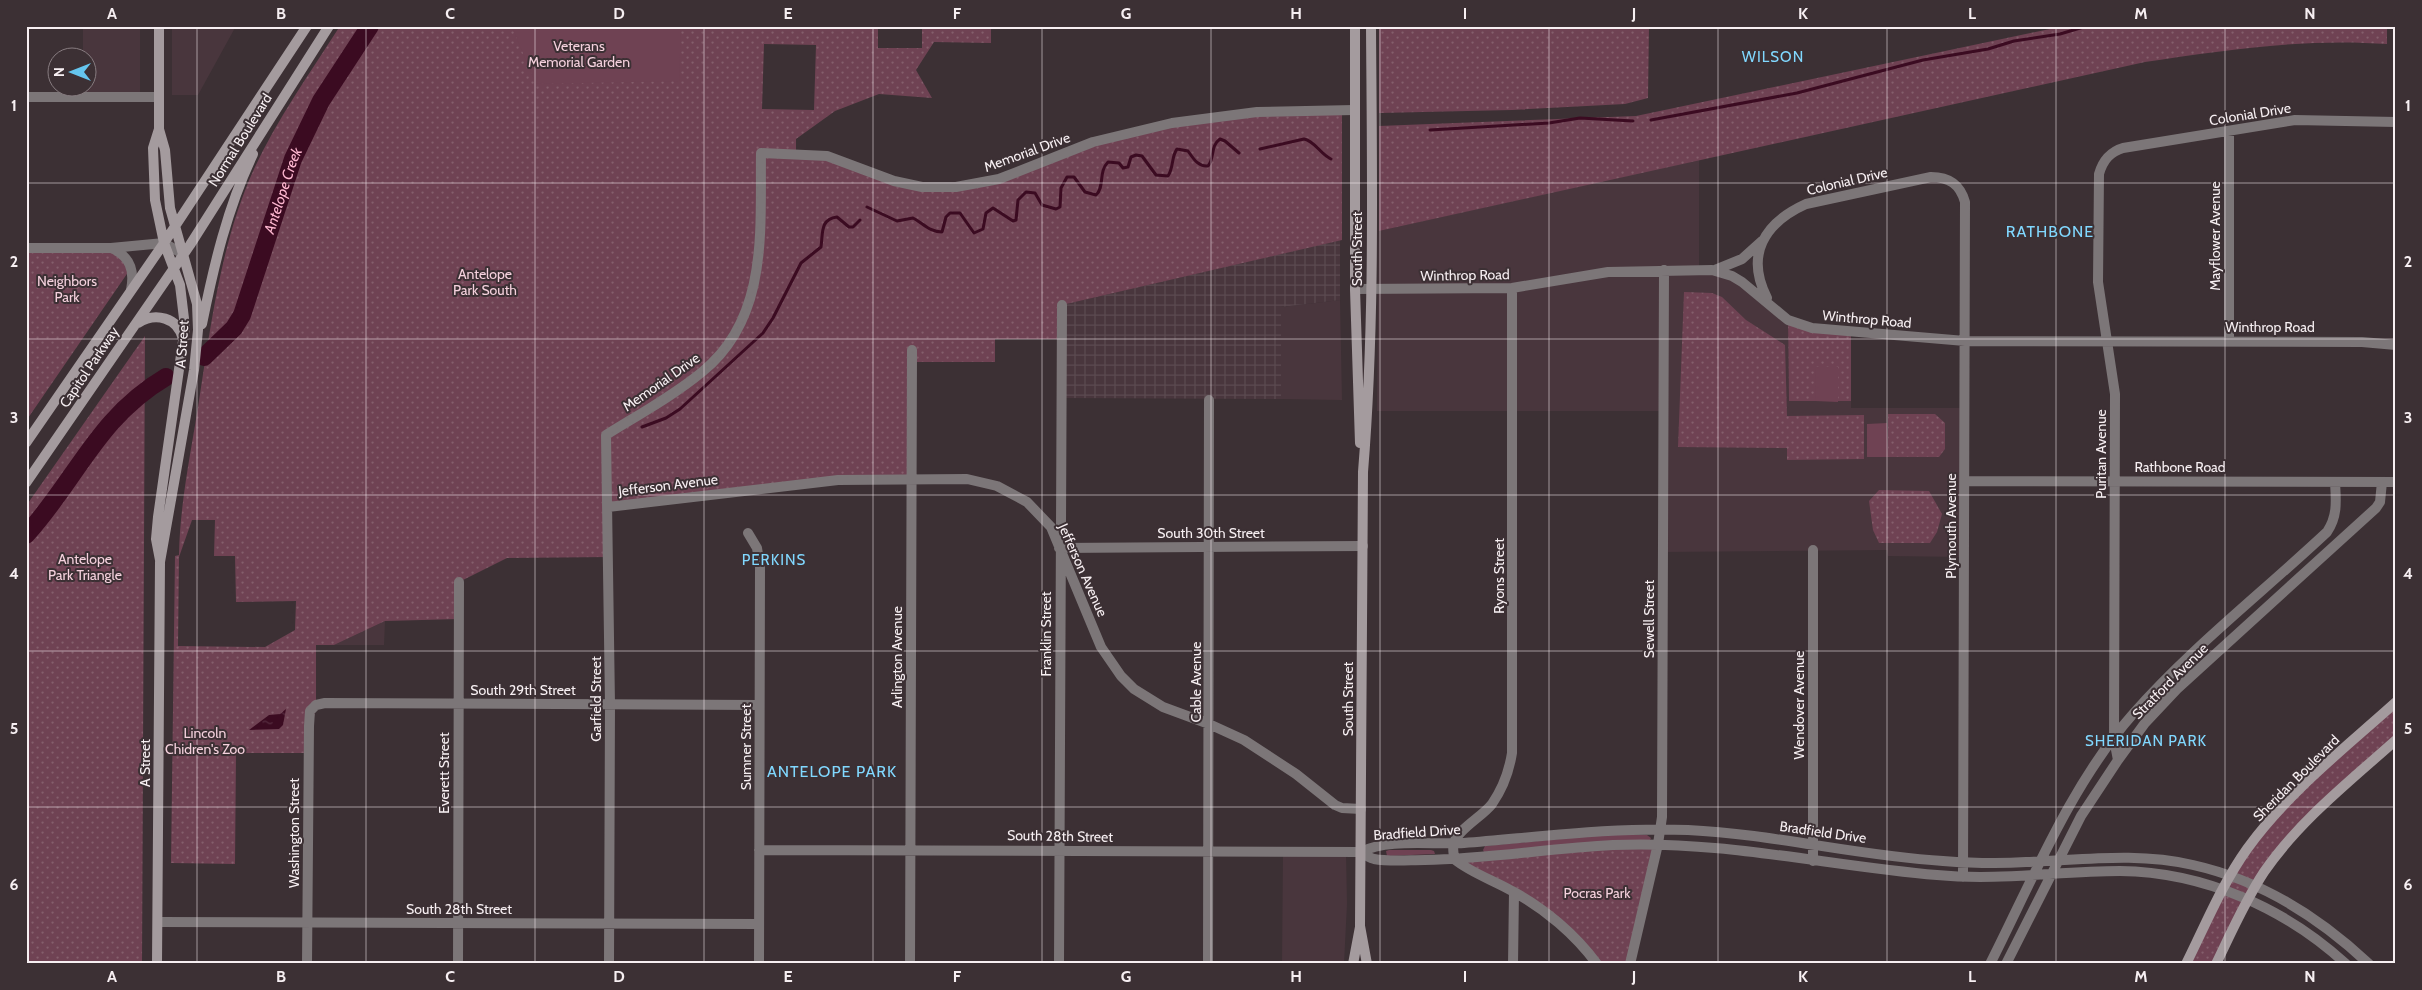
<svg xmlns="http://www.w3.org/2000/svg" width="2422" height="990" font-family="Cabin,sans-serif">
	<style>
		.built { fill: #49363d }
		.industrial { fill: url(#industrial-grid) }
		.park { fill: url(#park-dots); fill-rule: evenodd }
		.garden { fill: #6f4253 }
		.water { fill: url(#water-ripples) }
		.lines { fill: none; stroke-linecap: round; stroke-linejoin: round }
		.stream { stroke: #3b0b21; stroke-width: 3 }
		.river { stroke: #3b0b21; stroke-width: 18 }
		.street { stroke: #7c7678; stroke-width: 10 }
		.secondary { stroke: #a49b9e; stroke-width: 10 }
		.grid { fill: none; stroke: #f7eff2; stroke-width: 1; stroke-opacity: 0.55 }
		.labels { text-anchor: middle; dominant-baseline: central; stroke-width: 4; stroke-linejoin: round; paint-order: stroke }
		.park-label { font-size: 14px; fill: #f5d1dd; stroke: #3c3034 }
		.street-label { font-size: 14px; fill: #f7eff2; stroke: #3c3034 }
		.neighbourhood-label { font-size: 15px; letter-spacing: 1px; fill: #81d8ff; stroke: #3c3034 }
		.water-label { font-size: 15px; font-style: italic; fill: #feb7d0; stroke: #3c3034 }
		.quarter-label { font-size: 16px; letter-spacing: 1px; fill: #81d8ff; stroke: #3c3034 }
		.neatline { fill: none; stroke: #f7eff2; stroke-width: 2 }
		.grid-label { font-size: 16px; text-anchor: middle; font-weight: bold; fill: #f7eff2 }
	</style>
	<defs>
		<pattern id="industrial-grid" width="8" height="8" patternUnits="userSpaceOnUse" patternTransform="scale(1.25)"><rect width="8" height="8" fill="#49363d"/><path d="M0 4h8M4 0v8" fill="none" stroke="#5b4a50"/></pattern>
		<pattern id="park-dots" width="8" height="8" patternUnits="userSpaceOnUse" patternTransform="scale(1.25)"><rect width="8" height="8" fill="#6f4253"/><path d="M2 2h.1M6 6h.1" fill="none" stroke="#845e6c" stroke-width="1.8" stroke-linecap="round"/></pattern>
		<pattern id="water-ripples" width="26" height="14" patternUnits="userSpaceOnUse" patternTransform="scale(1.25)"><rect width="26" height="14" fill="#3b0b21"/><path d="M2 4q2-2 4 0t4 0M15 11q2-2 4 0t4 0" fill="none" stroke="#582f42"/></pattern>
	</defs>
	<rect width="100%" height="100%" fill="#3c3034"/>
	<path class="built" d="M83,26H140V97H83V88H88V58L83,57Z
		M172,26H236L198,95H172Z
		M1699,159V270L1723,272L1788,320L1789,401H1851V408H1965L1964,557L1888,556L1887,550L1663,552V411H1377L1379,231Z
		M1340,300L1342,400L1281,399V307Z
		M385,621L384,645H334Z
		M1283,851L1346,852L1347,904L1344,964H1282Z"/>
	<path class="industrial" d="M1340,240V300L1281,307V399L1061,398L1062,305Z"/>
	<path class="park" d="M340,26H878V48H922V26H991V43L934,42L916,70L932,98L879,94L835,111L796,139V153H804L883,178L956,187L1172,123L1342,110V240L1062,305V339H995V362H913L911,479L838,480L609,507V557L507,558L459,582V619L385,621L334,645H316V705L308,753H236L235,864L171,863L175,556L179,555C180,500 192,448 200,394C212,317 222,240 254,169C277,119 310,73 340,26ZM764,44L816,45L814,110L762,109ZM192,520H215L214,556H235L236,602L296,601L295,630L265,647L178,646L179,557Z
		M1379,26H1649L1648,98L1625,104L1512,110L1379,113Z
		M2064,26H2387V44C2306,38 2224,50 2145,62L1379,231V126L1636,116Z
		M26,248H111L131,268L26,421Z
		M1684,292L1712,293L1722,297L1746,320L1785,345L1787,416L1864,415V459L1787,460V448L1678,447Z
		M1788,320L1851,331V401H1789Z
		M145,336L142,964H26V506Z
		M1888,414H1935L1945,423V449L1939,457H1888Z
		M1879,490L1929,491L1942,514L1937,532L1930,543H1879L1873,530L1869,501Z
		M2396,702V740L2283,846L2216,964H2186L2224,890L2267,823Z
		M1658,844L1630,964H1597L1557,922L1454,859Z"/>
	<path class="garden" d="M681,26L679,81L536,84L512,27Z
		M1816,367H1838V402L1815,401Z
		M1887,423L1888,457H1867V424Z
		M1601,835H1647L1651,838L1650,840L1484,852L1483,850L1485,846Z
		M1389,850H1431L1434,851L1435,854L1387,856L1386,851Z"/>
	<path class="water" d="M286,709L283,725L279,729L249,730L269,715L280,714Z"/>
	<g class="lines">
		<path class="stream" d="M1651,120L1797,93L1923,60L1988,49L2014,41L2060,34L2087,26
			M1430,130L1549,123L1580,118L1633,121
			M1260,149L1304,139C1315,141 1320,154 1331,159
			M867,207L897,221L913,218C923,223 929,232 942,232L946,217L950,213H960L974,233L983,229L986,213L993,208L1013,221L1016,220L1018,200L1026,192L1035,193L1042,205L1056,209L1060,207L1061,188L1067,177H1074L1085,192L1096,195C1105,187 1098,172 1108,162L1119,163L1123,168L1128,167L1131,157L1136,155L1142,156L1156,175L1168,176C1174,167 1171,157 1177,149L1188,151C1193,158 1198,167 1208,166C1215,158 1210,146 1220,139L1225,141L1239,153
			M642,427L666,418L680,409L763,333L773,318L801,263L821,247C823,233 820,219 837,217L849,227H853L860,220"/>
		<g class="river">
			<path id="s1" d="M204,357L234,328L242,315L293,159L321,101L370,26"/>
			<path d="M26,535C77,479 97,418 166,377"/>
		</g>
		<path class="street" d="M26,97H159
			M26,248H111L164,243L183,254
			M111,248C130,256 135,270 131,290
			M1715,270L1742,259L1762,241
			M1512,288V753C1509,772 1503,788 1492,804C1483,816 1457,830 1454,843C1452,847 1454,854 1454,859C1471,873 1493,880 1512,891C1544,908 1575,934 1597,964
			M1355,289L1512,288L1608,272L1712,270L1732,276L1742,282L1788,320L1812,328L1965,341L2362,342L2396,345
			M1767,298C1745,255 1764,223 1806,204L1931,177C1949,177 1960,184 1965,202L1963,877
			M2229,341V131
			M1965,481L2396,482
			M608,507L838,480L967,479L997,486L1027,502L1051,527L1101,647L1121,676L1134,689L1163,707L1209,724L1244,740L1296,774L1335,805L1342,808L1361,809
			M748,533L757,548L760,567L759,964
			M1059,548L1363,546
			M2118,760L2114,739L2115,394L2098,282L2099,174C2103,160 2110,152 2123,148L2295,120L2396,122
			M759,850L1361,852C1387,838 1433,845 1464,843C1539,837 1613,827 1688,830C1774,834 1857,856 1943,861C1970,863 1998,864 2026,862C2083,860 2137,852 2193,865C2260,880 2319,917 2369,964
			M1361,852C1365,855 1370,858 1374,859C1390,862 1409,860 1425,860C1488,859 1550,848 1613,845C1722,840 1829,866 1937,875C2000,881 2058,871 2120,871C2204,872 2285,908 2346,964
			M1813,861V550
			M158,922L759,924
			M307,964L309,726L310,711L316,705L325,703L759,705
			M458,964L459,582
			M609,964L610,704L606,435C638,415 673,396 702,372C769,318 760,230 761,153L827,156L894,181L922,187H956L999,179L1093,142L1172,123L1257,112L1354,110
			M910,964L912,350
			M1059,964L1062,305
			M1208,964L1209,400
			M1513,964L1514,892
			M1630,964L1658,844L1662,817L1664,270
			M1990,964C2032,881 2071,784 2133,714C2191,648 2263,592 2327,532C2338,516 2336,500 2335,482
			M2006,964L2081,816L2118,760L2145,723L2177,689L2376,508L2380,502L2382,482"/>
		<path class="secondary" d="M1355,26V289L1360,443
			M159,129L153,148L155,200L164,243L180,285L185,327L158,517L156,539L160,560
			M138,323C155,312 178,317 183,339
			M202,324C214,265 227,209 253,154
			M26,443L164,243L307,26
			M26,483L190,245L329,26
			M157,964L160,562L194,370L198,330L197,304L170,208L165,150L159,129V26
			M1353,964L1360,927
			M1367,964L1360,926L1363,472C1375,324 1372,175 1371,26
			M2186,964C2205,926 2222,884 2247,849C2287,793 2345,748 2396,702
			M2216,964C2231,933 2245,901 2264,872C2299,821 2350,781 2396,740"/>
	</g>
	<path class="grid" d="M197,26V964M366,26V964M535,26V964M704,26V964M873,26V964M1042,26V964M1211,26V964M1380,26V964M1549,26V964M1718,26V964M1887,26V964M2056,26V964M2225,26V964M26,183H2396M26,339H2396M26,495H2396M26,651H2396M26,807H2396"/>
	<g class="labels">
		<g class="park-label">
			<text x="579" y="46">Veterans<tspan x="579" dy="16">Memorial Garden</tspan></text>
			<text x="485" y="274">Antelope<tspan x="485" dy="16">Park South</tspan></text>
			<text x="67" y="281">Neighbors<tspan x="67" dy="16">Park</tspan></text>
			<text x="85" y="559">Antelope<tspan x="85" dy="16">Park Triangle</tspan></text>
			<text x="205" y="733">Lincoln<tspan x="205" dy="16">Chidren's Zoo</tspan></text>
			<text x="1597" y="893">Pocras Park</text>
		</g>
		<g class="street-label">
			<text transform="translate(2250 114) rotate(-9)">Colonial Drive</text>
			<text transform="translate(240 140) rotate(-58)">Normal Boulevard</text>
			<text transform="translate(1027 152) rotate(-20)">Memorial Drive</text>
			<text transform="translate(1847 181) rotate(-13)">Colonial Drive</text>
			<text transform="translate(2215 236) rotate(-90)">Mayflower Avenue</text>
			<text transform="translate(1357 249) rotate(-90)">South Street</text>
			<text transform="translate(1465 275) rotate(-1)">Winthrop Road</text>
			<text transform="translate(1867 319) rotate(5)">Winthrop Road</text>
			<text x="2270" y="327">Winthrop Road</text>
			<text transform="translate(182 344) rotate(-86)">A Street</text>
			<text transform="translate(89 367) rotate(-56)">Capitol Parkway</text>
			<text transform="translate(661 382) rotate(-35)">Memorial Drive</text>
			<text transform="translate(2101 454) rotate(-90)">Puritan Avenue</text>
			<text x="2180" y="467">Rathbone Road</text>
			<text transform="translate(668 485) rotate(-7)">Jefferson Avenue</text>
			<text transform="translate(1951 526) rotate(-90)">Plymouth Avenue</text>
			<text x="1211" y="533">South 30th Street</text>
			<text transform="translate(1083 570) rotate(66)">Jefferson Avenue</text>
			<text transform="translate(1499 576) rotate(-90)">Ryons Street</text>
			<text transform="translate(1649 619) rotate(-90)">Sewell Street</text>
			<text transform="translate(1046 634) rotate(-90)">Franklin Street</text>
			<text transform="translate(897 657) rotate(-90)">Arlington Avenue</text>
			<text transform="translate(2170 681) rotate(-45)">Stratford Avenue</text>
			<text transform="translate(1196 682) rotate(-90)">Cable Avenue</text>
			<text x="523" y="690">South 29th Street</text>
			<text transform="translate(596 699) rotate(-90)">Garfield Street</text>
			<text transform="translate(1348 699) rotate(-90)">South Street</text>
			<text transform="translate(1799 705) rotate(-90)">Wendover Avenue</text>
			<text transform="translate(746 747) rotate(-90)">Sumner Street</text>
			<text transform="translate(145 763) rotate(-90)">A Street</text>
			<text transform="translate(444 773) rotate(-90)">Everett Street</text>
			<text transform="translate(2296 778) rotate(-45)">Sheridan Boulevard</text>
			<text transform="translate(1417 832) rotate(-4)">Bradfield Drive</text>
			<text transform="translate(1823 832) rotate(8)">Bradfield Drive</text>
			<text transform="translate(294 833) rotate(-90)">Washington Street</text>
			<text transform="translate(1060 836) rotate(1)">South 28th Street</text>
			<text x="459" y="909">South 28th Street</text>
		</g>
		<g class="neighbourhood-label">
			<text x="1773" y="57">WILSON</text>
			<text x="774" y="560">PERKINS</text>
			<text x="2146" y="741">SHERIDAN PARK</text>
		</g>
		<g class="water-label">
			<text stroke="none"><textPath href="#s1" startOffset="188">Antelope Creek</textPath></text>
		</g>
		<g class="quarter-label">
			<text x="2050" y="231">RATHBONE</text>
			<text x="832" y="771">ANTELOPE PARK</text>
		</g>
	</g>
	<rect width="2422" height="990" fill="none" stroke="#3c3034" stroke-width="55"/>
	<g transform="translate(72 72) rotate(270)"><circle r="24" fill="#3c3034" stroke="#877c80"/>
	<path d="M0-4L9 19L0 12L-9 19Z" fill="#65c5ee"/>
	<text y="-8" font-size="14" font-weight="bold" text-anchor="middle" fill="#f7eff2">N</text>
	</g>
	<rect x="28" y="28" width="2366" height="934" class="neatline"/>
	<g class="grid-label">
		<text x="112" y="19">A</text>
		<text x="281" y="19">B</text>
		<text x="450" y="19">C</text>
		<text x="619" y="19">D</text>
		<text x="788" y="19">E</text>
		<text x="957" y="19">F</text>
		<text x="1126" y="19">G</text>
		<text x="1296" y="19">H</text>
		<text x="1465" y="19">I</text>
		<text x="1634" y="19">J</text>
		<text x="1803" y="19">K</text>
		<text x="1972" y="19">L</text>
		<text x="2141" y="19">M</text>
		<text x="2310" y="19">N</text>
		<text x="14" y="111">1</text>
		<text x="2408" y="111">1</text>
		<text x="14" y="267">2</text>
		<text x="2408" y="267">2</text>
		<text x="14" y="423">3</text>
		<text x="2408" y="423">3</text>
		<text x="14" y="579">4</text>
		<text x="2408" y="579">4</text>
		<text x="14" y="734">5</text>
		<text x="2408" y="734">5</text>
		<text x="14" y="890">6</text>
		<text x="2408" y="890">6</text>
		<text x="112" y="982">A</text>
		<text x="281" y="982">B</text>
		<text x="450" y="982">C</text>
		<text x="619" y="982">D</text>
		<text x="788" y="982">E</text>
		<text x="957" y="982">F</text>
		<text x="1126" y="982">G</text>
		<text x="1296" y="982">H</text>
		<text x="1465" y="982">I</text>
		<text x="1634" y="982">J</text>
		<text x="1803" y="982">K</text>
		<text x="1972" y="982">L</text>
		<text x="2141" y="982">M</text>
		<text x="2310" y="982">N</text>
	</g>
</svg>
